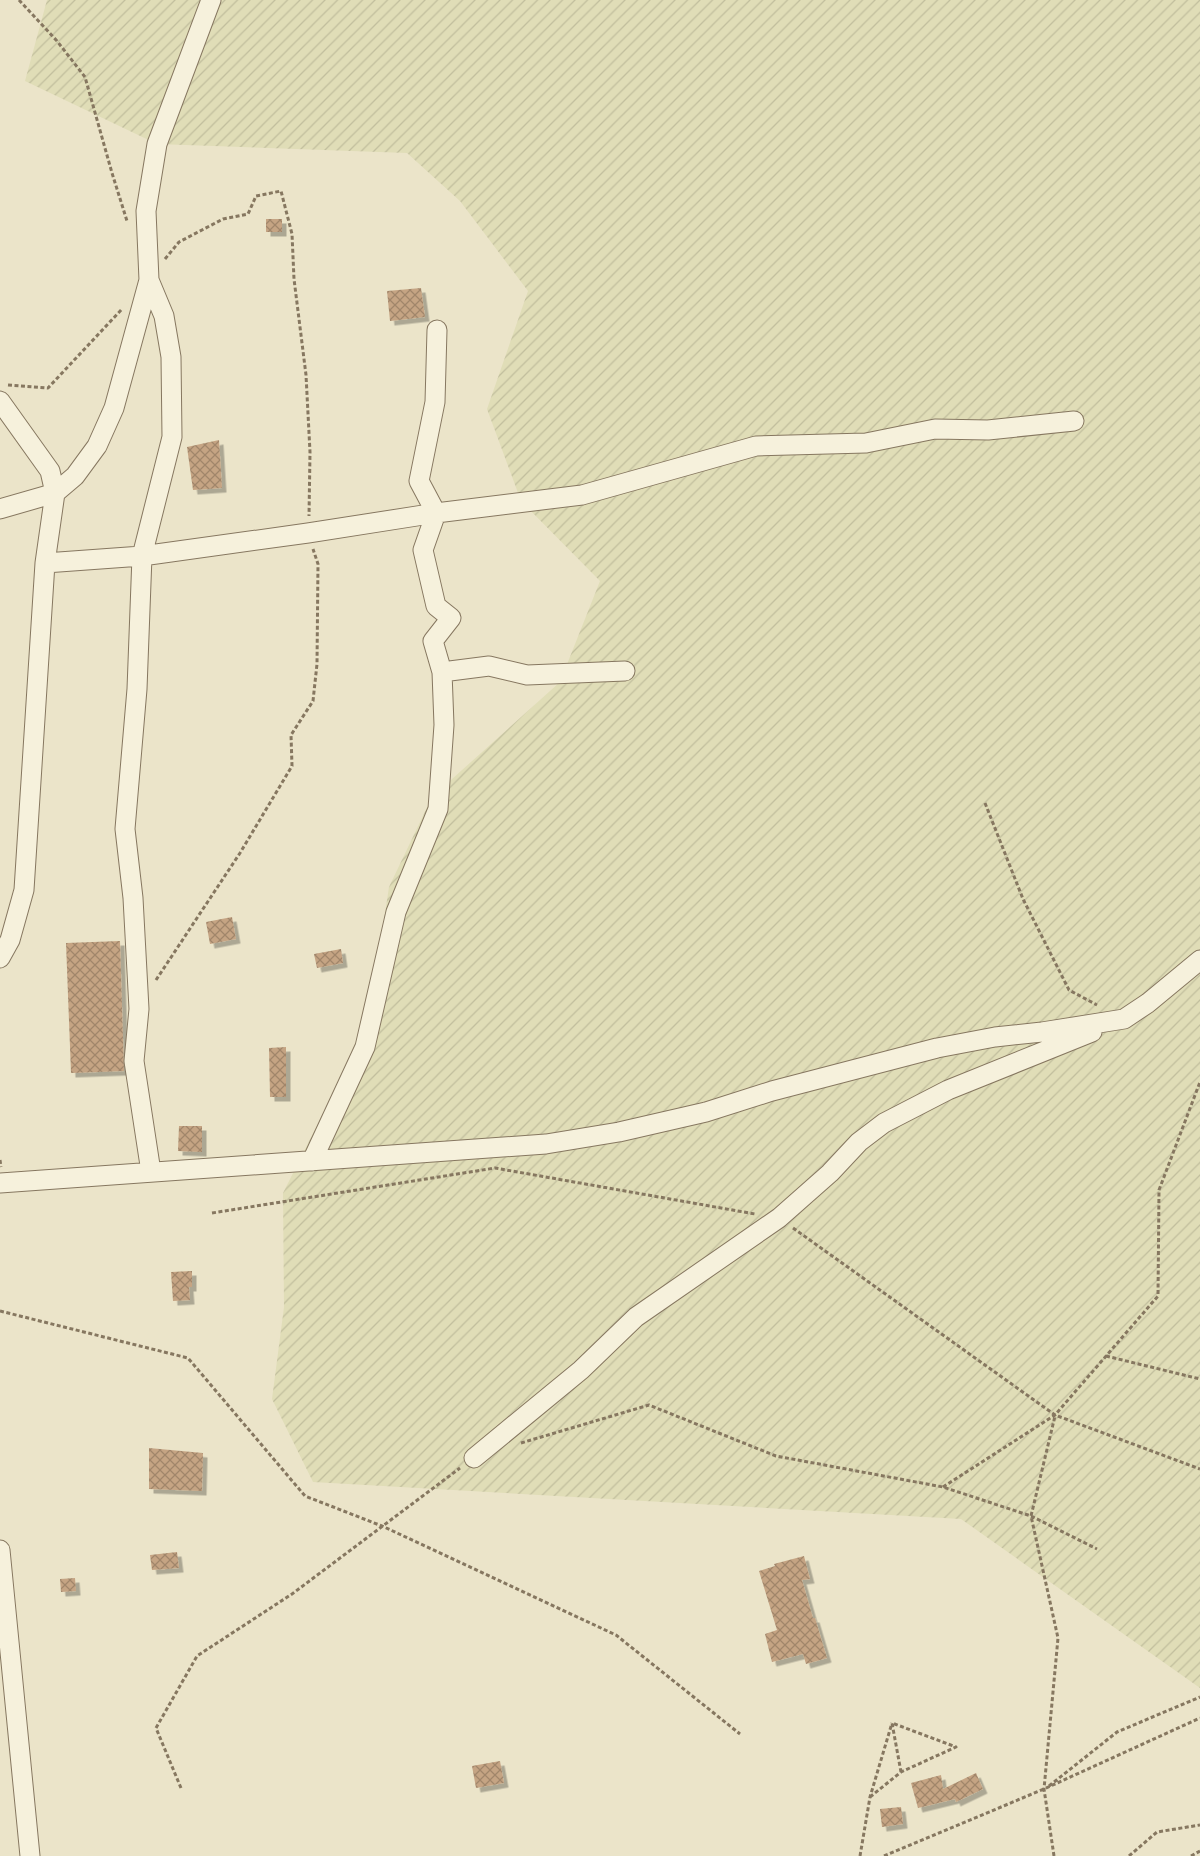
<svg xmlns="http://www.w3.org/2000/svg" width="1200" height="1856" font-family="Georgia,serif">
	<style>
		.farmland { fill: url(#farmland-furrows) }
		.building { fill: url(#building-cross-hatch); filter: url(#shadow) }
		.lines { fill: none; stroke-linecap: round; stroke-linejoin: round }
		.minor-casing { stroke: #867760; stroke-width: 21 }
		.path { stroke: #867760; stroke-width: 3; stroke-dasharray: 4 2.5; stroke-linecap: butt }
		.minor { stroke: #f6f1dc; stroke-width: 19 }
	</style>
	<defs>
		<pattern id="farmland-furrows" width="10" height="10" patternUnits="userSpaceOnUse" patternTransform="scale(1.25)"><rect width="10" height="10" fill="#e0ddb7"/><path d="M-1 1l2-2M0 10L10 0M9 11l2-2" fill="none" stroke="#c1be9d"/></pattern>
		<pattern id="building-cross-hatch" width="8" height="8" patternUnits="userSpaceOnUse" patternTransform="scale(1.25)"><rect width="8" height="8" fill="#c5a483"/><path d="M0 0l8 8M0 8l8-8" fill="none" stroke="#a1866b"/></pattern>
		<filter id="shadow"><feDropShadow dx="4.5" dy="4.5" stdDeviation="0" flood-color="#0004"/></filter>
	</defs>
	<rect width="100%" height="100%" fill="#ebe4c9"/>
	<path class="farmland" d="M47,0H1200V1688L961,1519L313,1482L272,1399L284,1307L283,1193L368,1024L389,887L432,797L560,682L600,581L521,501L487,409L528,291L460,201L407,153L157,144L25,81Z"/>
	<path class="building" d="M266,219H282V232H266Z
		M421,288L425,317L390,321L387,291Z
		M219,440L222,488L193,490L187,447Z
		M232,917L236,939L210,944L206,922Z
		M120,941L124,1071L71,1073L66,943Z
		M341,949L343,963L317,968L314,954Z
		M286,1047V1097H270L269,1048Z
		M179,1126H202V1152L178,1151Z
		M192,1271V1287H189L190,1300L173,1301L171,1272Z
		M149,1448L203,1453L202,1491L149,1489Z
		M177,1552L179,1568L152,1570L150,1555Z
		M804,1556L810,1579L802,1580L813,1618H815L827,1658L806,1664L803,1654L772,1662L765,1634L777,1630L759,1571L775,1566L774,1564Z
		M75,1578L76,1591L61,1592L60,1579Z
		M500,1761L504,1783L476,1788L472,1766Z
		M976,1773L983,1789L956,1802L955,1799L918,1808L911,1783L941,1775L943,1789Z
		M901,1807L903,1824L882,1827L880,1809Z"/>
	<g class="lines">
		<defs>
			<path id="minor" d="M149,280L164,316L171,357L172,437L142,556L137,689L125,829L133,898L139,1009L134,1061L151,1172
				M437,330L435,402L419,481L436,513L423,550L436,606L451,618L433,641L442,672L489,666L527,675L625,671
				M0,401L50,471L55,493L0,509
				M45,563L142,556L308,533L436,513L582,495L756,446L866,443L935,429L988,430L1074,421
				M0,958L10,940L24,890L45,563L55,493L75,476L97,446L114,408L149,280L146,211L157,144L211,0
				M312,1161L365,1047L396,912L438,809L444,725L442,672
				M0,1183L546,1144L619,1132L706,1112L772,1091L937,1048L995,1037L1042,1032L1124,1019L1148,1003L1200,960
				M474,1458L581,1370L636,1317L779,1218L830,1173L859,1142L884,1123L948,1090L1092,1032
				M0,1550L30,1856"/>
		</defs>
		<use href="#minor" class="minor-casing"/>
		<path class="path" d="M19,0L57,41L85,77L112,173L127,221
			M165,259L179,242L223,219L248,214L256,196L281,191L292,234L294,279L306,375L310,452L309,516
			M8,385L48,388L122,309
			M985,803L1023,899L1069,990L1097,1005
			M156,980L240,853L292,766L291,735L313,701L317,664L318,564L313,549
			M0,1160L1,1167
			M212,1213L495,1168L755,1214
			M793,1228L1055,1415L1200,1469
			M0,1311L188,1358L305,1496L382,1526L616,1635L740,1734
			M1106,1356L1200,1379
			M521,1443L649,1405L776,1456L943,1487L1031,1516L1097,1549
			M943,1487L1055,1415L1158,1296L1159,1190L1200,1082
			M1049,1786L1117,1732L1200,1697
			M181,1788L156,1728L197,1656L292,1594L460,1468
			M870,1797L901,1772L956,1747L892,1723L901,1772
			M860,1856L870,1797L892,1723
			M884,1856L1044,1789L1200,1718
			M1054,1856L1044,1789L1058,1638L1031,1516L1055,1416
			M1129,1856L1157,1832L1200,1825
			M1191,1856L1200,1851"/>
		<use href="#minor" class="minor"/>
	</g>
</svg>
